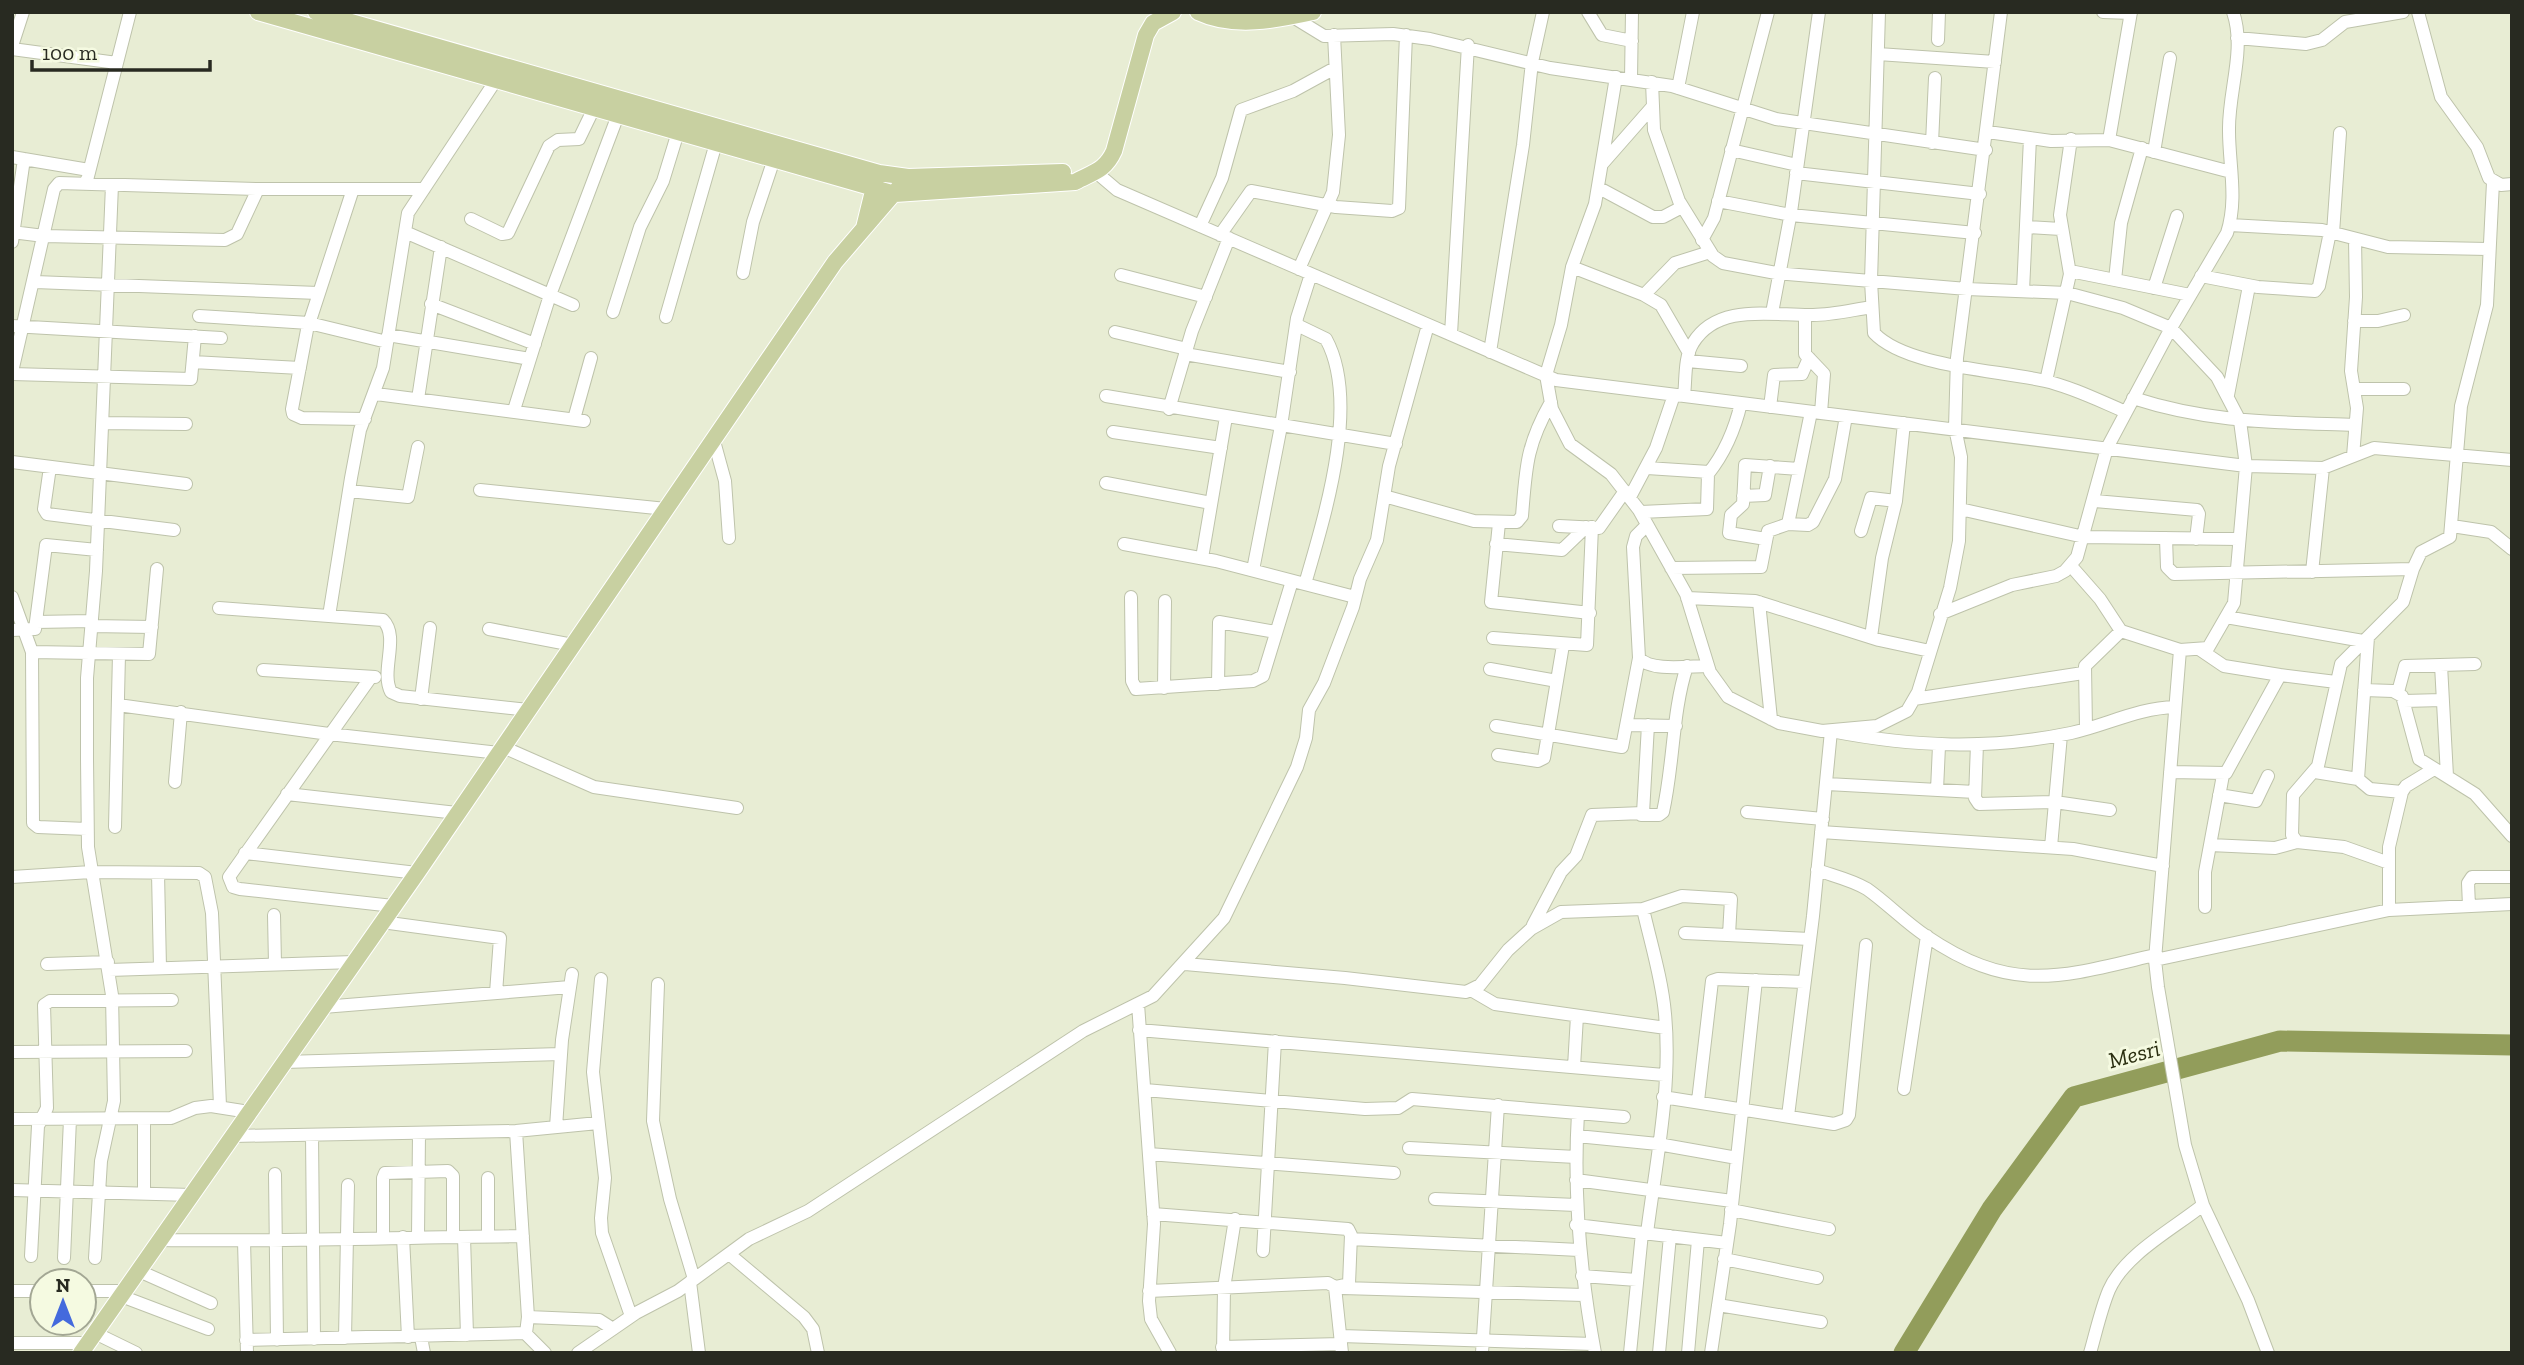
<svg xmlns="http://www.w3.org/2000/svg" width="2524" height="1365" font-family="'Zilla Slab',serif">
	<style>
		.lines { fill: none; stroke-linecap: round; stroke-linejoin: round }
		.river { stroke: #929d5b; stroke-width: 21 }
		.minor-casing { stroke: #bec3ab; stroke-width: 14 }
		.major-casing { stroke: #fff; stroke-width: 18 }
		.minor { stroke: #fff; stroke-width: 12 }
		.major { stroke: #c8d0a1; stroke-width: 16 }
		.labels { text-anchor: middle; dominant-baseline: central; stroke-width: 6; stroke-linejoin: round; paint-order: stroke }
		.water-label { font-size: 23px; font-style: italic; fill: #2b2f11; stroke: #f5fae1 }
	</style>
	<rect width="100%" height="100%" fill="#e8edd4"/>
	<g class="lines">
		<path class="river" d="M1904,1353L1992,1209L2074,1097L2280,1041L2512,1045"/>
		<defs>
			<path id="minor" d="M1588,12L1602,35L1632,41
				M1879,12L1871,281L1874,333C1906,367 1999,370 2045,381C2072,387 2100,401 2126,412
				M2103,12L2131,13
				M2418,12L2441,97L2477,147L2489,178L2501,185L2512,184
				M1293,17L1324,36L1393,34L1430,39L1550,68L1672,86L1776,119L1986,150
				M2237,38L2306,44L2322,40L2345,22L2403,12
				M1938,40L1939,12
				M12,46L23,12
				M12,49L117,63
				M1878,54L1995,62
				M1616,77L1595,204L1572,267L1561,325L1546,375L1552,409L1570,444L1611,474L1639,510L1686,594L1710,672L1728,697L1779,723L1822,731L1877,726L1907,711L1918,692L1950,588L1959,541L1961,457L1955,428L1957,358L2001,12
				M1631,79L1632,12
				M1652,82L1654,130L1679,201L1713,256L1723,263L1776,273L1967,289L2067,293L2123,308L2171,328L2217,377L2240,421L2246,466L2323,468L2374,448L2512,460
				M1678,88L1693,12
				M1988,132L2051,141L2109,140L2231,172
				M2109,140L2131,12
				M1932,143L1935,78
				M1731,150L1797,165
				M2154,152L2170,58
				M12,157L89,170
				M1603,163L1653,106
				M1097,173L1117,190L1556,380L2246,466L2234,603L2208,648L2180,650L2155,960L2158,987L2185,1145L2203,1205L2248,1300L2268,1353
				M1796,173L1980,194
				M86,184L130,12
				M1599,188L1653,217H1663L1682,207
				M353,189L307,330L292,409L293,414L302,418L365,419
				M1718,201L1791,215L1975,233
				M471,219L502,234L508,233L549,146L558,140L579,139L594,108
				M2230,225L2322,230L2388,247L2488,249
				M1200,226L1222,178L1241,110L1293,91L1335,68
				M2026,227L2061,229
				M12,232L44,236L225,240L237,234L258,189
				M405,232L573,305
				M2333,233L2340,133
				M1220,235L1251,191L1336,207L1392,211L1399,208L1406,35
				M1702,240L1714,218L1768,12
				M12,242L24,159
				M1572,267L1644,295L1661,305L1689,353
				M1299,269L1333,192L1339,135L1334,35
				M2070,271L2190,295
				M743,273L753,222L774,159
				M1121,275L1206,297
				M2201,276L2258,287L2315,291L2319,286L2330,232
				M2115,280L2121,223L2142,148
				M35,282L318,293
				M2154,288L2177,216
				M2023,291L2030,138
				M1644,295L1675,263L1710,252
				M431,304L535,344
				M613,312L640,227L663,181L678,132
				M1772,313L1791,212L1819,12
				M1805,315V354L1824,374L1821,413
				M199,316L309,323L387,342
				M666,317L716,143
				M2354,321H2378L2404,315
				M1297,325L1326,339C1361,403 1324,518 1305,584
				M12,326L221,338
				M1115,332L1187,349
				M1451,334L1468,45
				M388,335L530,359
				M1490,352L1523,145L1532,62L1543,12
				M1185,354L1290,372
				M1688,361L1741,366
				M193,362L300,368
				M12,372L54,189L59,183L258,189H424
				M12,374L191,379L195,336
				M2046,381L2070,274L2060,215L2071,139
				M2356,389H2404
				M376,394L584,421
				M2228,395L2249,286
				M1106,396L1396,444
				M1684,396C1686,380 1684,357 1693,343C1718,302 1773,316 1813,315C1832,315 1852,310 1872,307
				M2133,398C2210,423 2275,422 2355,425
				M418,399L441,247
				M1770,407L1774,375L1802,374L1809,358
				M1169,409L1192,331L1229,238
				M514,410L550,295L618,115
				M574,419L591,358
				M102,423L186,424
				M1113,432L1221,448
				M714,441L725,481L729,538
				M2353,456L2357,408L2351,371L2356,297L2355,239
				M12,462L186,484
				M50,467L44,509L47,514L174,530
				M1647,468L1709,472
				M1106,483L1211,503
				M480,490L666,509
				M349,491L408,497L418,447
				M1384,496L1474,521L1517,522L1522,516C1526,467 1526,446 1551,402
				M1743,496L1765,495L1770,466
				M1630,497L1656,448L1674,395
				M2095,501L2197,510L2199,514L2196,539
				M1960,509L2084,537L2239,539
				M1641,512L1707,509L1708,474C1724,454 1735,429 1741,403
				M1499,523L1491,602L1590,613
				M1788,524L1808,525L1813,522L1835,479L1846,416
				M1647,525L1636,536L1633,547L1639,658C1651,672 1689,666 1708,666
				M1559,526L1599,528L1625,491
				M2452,526L2491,532L2512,549
				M1861,531L1871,498L1896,501
				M2166,538L2167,567L2174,574L2413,569L2421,552L2450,537L2461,406L2487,305L2493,182
				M1766,539L1729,533L1731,515L1743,504L1745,465L1799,469
				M1124,544L1216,561L1355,597
				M1496,544L1562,550L1586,527
				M1202,558L1226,417
				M2071,566L2100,599L2121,631L2180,650
				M1671,568L1761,567L1768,531L1788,524L1811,412
				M1253,570L1281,426L1297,318L1311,274
				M2312,572L2323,468
				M12,597L32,652L33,823L38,827L87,829
				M1131,597L1132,681L1136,689L1253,681L1263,676L1292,581
				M1687,598L1755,601L1879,640L1930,651
				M1759,602L1771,719
				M219,608L383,620C400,637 380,671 391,692L400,696L528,710
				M1940,614L2012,585L2056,576L2065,571L2077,557L2107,448L2171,328L2227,233C2238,199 2229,165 2229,131C2228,92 2246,50 2233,12
				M329,616L351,478L360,430L383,368L408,213L496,80L499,72
				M2226,617L2363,641
				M36,622L91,621
				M91,626L152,627
				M489,629L573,645
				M12,630L35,629L46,545L97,550
				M1871,637L1882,558L1896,501L1904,423
				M1493,638L1587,645L1592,527
				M2199,649L2224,666L2280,675
				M32,652L149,654L157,569
				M2441,665L2447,776
				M1490,669L1557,681
				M263,670L375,677
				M371,677L229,877L233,887L240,889L393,906
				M1218,684L1219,622L1276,632
				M1164,688L1165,601
				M2364,690L2393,691L2402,696L2419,759L2475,794L2512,836
				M2398,692L2405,666L2475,664
				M421,699L430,628
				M1914,699L2083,673
				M2404,701L2442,700
				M118,705L329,734L499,753
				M1627,725L1676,726
				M1496,726L1622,747L1639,658
				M2086,729L2085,666L2121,631
				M1977,744L1975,798L1979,804L2055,802L2110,810
				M503,747L594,787L737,808
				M1498,755L1538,761L1544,758L1563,645
				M2170,772L2226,773L2280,675L2336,682
				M2315,772L2358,779L2370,789L2402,792
				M2358,779L2368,637
				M175,782L181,712
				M1827,784L1975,792
				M1937,790L1939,746
				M287,794L457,813
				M2219,795L2256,801L2268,776
				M1747,812L1823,819
				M1641,815H1659L1663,812C1674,763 1672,712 1687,666
				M115,827L119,654
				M1821,832L2073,849L2163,866
				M2210,845L2275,848L2297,842
				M2051,847L2061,735
				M245,853L417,873
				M2389,863L2344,847L2297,842L2292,835L2293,795L2318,766L2341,664L2403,602L2413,569
				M1817,870C1834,876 1852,880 1867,889C1887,903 1905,922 1926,936C2013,995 2061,977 2155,955
				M158,873L160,968
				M12,877L91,872L199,873L205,877L212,913L220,1106
				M2469,906L2468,883L2472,877H2512
				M2205,907V872L2223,775
				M1643,909C1651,944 1662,979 1665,1014C1672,1086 1656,1162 1647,1233
				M2389,910V847L2402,792L2406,786L2434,769
				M274,915L275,964
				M382,922L500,938L496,993
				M1533,925L1561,872L1576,856L1592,815L1643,813L1648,725
				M1685,933L1810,939
				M2155,960L2389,910L2512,904
				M47,964L108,962
				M1185,964L1345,978L1466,992L1480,985L1508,950L1531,929L1561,912L1643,909L1682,896L1731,899L1729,935
				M109,970L354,962
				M601,979L593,1072L605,1178L601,1218L602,1233L631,1316
				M658,984L653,1121L670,1199L694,1279
				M1471,990L1495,1004L1666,1028
				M1138,1004L1154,1224L1149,1301L1151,1319L1170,1353
				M323,1007L570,987
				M1139,1030L1664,1075
				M12,1052L186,1051
				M284,1062L561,1054
				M1574,1067L1577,1016
				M1904,1089L1927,936
				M1145,1090L1365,1109L1398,1108L1412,1099L1578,1113C1573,1195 1580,1272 1595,1353
				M1663,1097L1834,1124L1846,1120L1849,1115L1866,945
				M1698,1101L1712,981L1718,979L1804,982
				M1578,1113L1624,1117
				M1788,1116L1813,916L1831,731C1914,747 1988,750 2071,733C2107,725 2138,708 2175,707
				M12,1119L171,1118L195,1108L211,1106L249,1112
				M144,1119V1193
				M556,1127L562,1040L572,974
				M312,1135L314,1339
				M233,1136L516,1131L598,1123
				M1577,1136L1658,1144L1737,1158
				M1409,1148L1576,1157
				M1149,1154L1394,1173
				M275,1174L277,1340
				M488,1178V1236
				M1576,1180L1732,1201
				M12,1190L192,1195
				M1435,1199L1576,1205
				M1731,1210L1829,1229
				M1153,1214L1348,1229L1351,1235L1349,1284L1335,1287
				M1576,1225L1727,1243
				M383,1237V1178L385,1173L448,1171L453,1176V1237
				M403,1237L408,1337
				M418,1237L419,1133
				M464,1237L467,1335
				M1351,1239L1579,1250
				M160,1240C281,1242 402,1237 523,1236
				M244,1241L247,1353
				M1263,1251L1275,1041
				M729,1254L804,1317L813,1329L818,1353
				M31,1256L38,1126L47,1108L44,1005L50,1001L172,1000
				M64,1258L70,1119
				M95,1258L101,1161L114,1101L112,995L88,847L87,759V678L96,571L112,185
				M1724,1259L1817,1278
				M139,1271L211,1303
				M1582,1276L1637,1280
				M690,1282L699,1353
				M1342,1288L1584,1295
				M12,1291H42
				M84,1291H124
				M1149,1291L1328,1283L1335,1287L1342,1353
				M121,1296L208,1329
				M1718,1305L1821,1322
				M528,1317L599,1320L613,1329
				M95,1333L136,1353
				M525,1333L545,1353
				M1341,1336L1593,1344
				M421,1337L424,1353
				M345,1338L348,1185
				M246,1340L526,1333L528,1317L516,1131
				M12,1343H88
				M1222,1347L1341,1344
				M578,1353L636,1313L678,1291L749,1239L808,1211L1083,1031L1153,996L1224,918L1297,767L1306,738L1309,710L1324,683L1353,607L1360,579L1377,540L1389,466L1428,325
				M1223,1353L1224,1288L1235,1219
				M1482,1353L1498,1105
				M1630,1353L1642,1233
				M1659,1353L1670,1236
				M1688,1353L1698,1240
				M1711,1353L1730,1224L1756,980
				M2090,1353C2096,1332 2101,1309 2109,1290C2125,1254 2173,1229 2203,1205"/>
			<path id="major" d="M258,12L895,194L1075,182C1093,172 1105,171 1114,151L1146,35L1153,23L1173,12
				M316,12L879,173L908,177L1063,172
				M1198,12C1234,29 1276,20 1313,12
				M864,228L876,179
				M81,1353L417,873L835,262L908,177"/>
		</defs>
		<use href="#minor" class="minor-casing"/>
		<use href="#major" class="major-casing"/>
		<use href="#minor" class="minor"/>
		<use href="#major" class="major"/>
	</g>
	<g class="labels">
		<g class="water-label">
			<text transform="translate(2134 1054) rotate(-15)">Mesri</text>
		</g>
	</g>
	<rect width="2524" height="1365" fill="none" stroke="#282a21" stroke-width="28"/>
	<g transform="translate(63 1302)"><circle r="33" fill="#f5fae1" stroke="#a3a794" stroke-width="2"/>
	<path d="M0-5L12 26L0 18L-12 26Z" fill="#446add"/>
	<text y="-10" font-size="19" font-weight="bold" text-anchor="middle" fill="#282a21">N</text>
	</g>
	<path d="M32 60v10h178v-10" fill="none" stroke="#282a21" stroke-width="3.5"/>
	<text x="42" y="60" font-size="21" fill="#282a21" stroke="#f5fae1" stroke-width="5" paint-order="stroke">100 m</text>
</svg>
